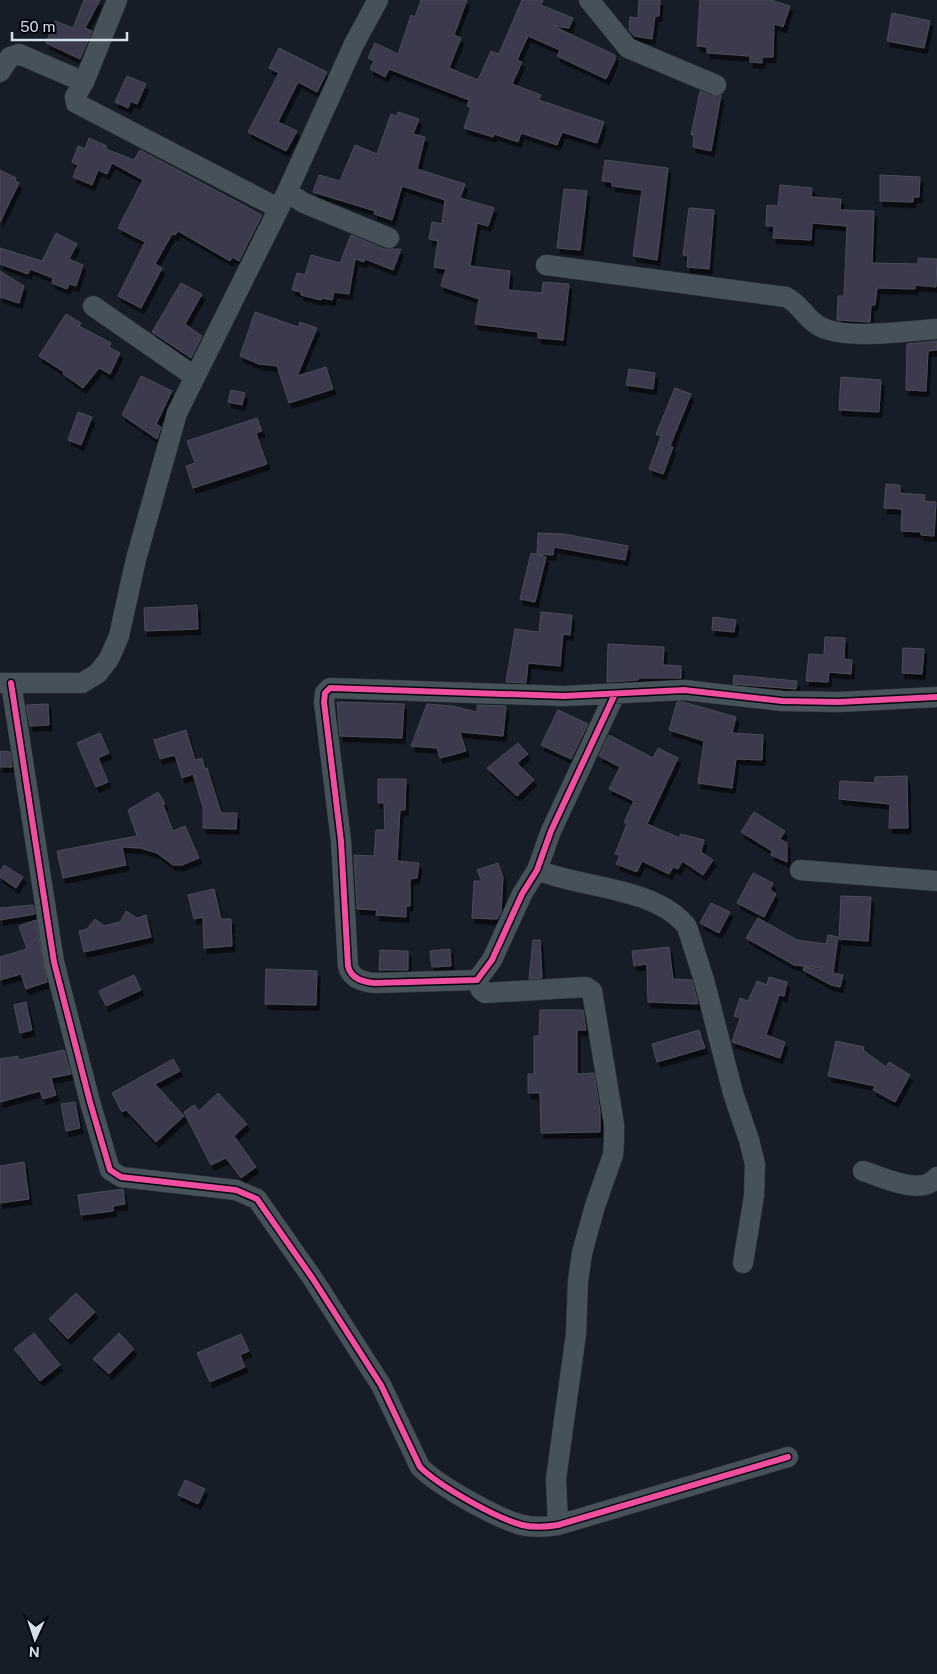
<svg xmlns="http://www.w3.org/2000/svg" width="937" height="1674" font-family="'Public Sans',sans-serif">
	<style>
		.building { fill: #3a3b4e; stroke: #4a4d57; filter: url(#shadow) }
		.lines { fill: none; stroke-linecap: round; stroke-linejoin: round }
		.minor-casing { stroke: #323942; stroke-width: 21 }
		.minor { stroke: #465159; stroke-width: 20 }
		.cycleway-casing { stroke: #03060e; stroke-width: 9 }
		.cycleway { stroke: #ef4d9e; stroke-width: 6 }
	</style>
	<defs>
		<filter id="shadow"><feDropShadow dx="3" dy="5.5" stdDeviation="0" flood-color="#0009"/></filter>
	</defs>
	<rect width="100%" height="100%" fill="#161d28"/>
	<path class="building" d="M84,0H100L85,28L92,31L80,59L46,43L55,21L73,28Z
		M421,0H467L454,35L461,38L449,68L478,80L491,51L499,54L522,0H543L541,5L573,18L569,28L553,26L615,55V60L606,79L557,56L560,50L528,36L517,60L522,62L512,84L541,95L539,100L604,122L597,143L562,132L557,145L521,133L518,142L494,134L493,137L464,128L471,107L467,106L469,100L389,69L385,77L370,69L374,61L368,58L375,43L398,54L411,15L415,17Z
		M639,0H660L659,16H655L652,39L634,36L629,30L630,17L638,18Z
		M700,0H771L790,6L783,27L774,24L773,57H762V63L750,62V56L707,53V47L697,46Z
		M892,13L930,21L924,48L887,41Z
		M279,48L327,72L317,92L298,82L278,122L297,131L286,151L248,132L279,73L269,68Z
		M127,76L146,84L137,104L131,101L128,108L115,102Z
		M700,91L712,96L721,95L711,151L693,147L694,135H691Z
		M398,112L419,119L413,134L425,137L417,169L465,184L460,198L494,208L488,226L477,223L470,266L510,271L508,290L542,293L543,282L569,284L563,340L538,338V332L475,324L479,299L441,286L446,269L434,267L438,241L429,239L432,222L442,224L445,200L402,186L392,220L374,214L375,211L313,192L319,175L340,181L355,145L377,154L391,114L397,116Z
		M89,138L107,146L106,149L134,160L140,150L262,215L239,261L232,257L230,261L178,231L175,235L172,234L155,264L162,268L141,308L118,296L145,242L118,228L143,180L112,163L107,174L98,170L92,185L73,177L78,165L72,162L78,146L85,149Z
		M605,160L668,168L657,260L633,256L642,190L612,186V182L602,181Z
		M0,170L16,178L15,181L19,183L0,222Z
		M880,175L920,177L919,197H913V202L880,201Z
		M780,185L812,188L811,197L841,199L840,210L874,211L872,263L918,264V258L937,259L936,287L915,285V289L877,288L875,305H871L870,322L837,320L838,296H844L847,226L812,223L811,240L773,238L774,226H766L767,205L778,206Z
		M564,189L587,191L580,250L557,248Z
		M689,208L714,210L709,269L687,267L688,256L683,255Z
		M56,233L77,244L69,259L83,265L76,286L69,284L67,289L52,283L53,278L30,269L28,274L0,264V248L42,261Z
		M351,235L384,249H401L393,270L365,259L364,262L355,259L349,294L334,292L332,300L322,298L321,300L301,295V292L292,290L297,273L305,275L311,255L340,263Z
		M0,271L24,286L19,303L0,297Z
		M181,283L202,294L185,324L202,336L191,358L152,332Z
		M255,312L298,327L300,322L317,328L297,376L326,367L333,389L289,403L277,366L259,364L240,356Z
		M66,314L81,323L79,326L111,343L109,347L120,353L110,374L99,368L83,388L63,374L64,372L39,356Z
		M937,341V350L928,351L926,391L906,390L907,344Z
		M629,369L655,373L653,389L626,385Z
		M141,376L172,391L156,424L161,427L157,439L122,415Z
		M841,377L881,380L879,412L839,410Z
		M675,388L691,394L670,446L673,447L663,474L649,469L661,436L656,434Z
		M231,390L245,393L242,405L228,402Z
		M78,412L92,417L81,445L68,440Z
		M257,418L262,431L256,433L267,464L193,488L186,466L195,463L187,441Z
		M886,484L900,485V493L925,495L924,501L936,502L934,536L921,535V532L901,531L902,509L884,508Z
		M538,533L564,534L628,546L625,560L554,547L553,555L537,554Z
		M531,553L546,557L535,602L520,599Z
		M197,605L198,629L145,631L144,608Z
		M541,612L572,615L570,635L563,634L560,666L528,663L526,683L506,682L515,629L539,632Z
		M713,617L736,620L734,632L712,630Z
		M825,637L845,638L844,659L852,660L851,674L829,672L828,682L806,681L809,654L824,655Z
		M608,644L664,647L663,665L681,666V678H639L638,680L607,682Z
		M903,648L924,649L922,674L902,673Z
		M734,675L797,681L796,689L733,684Z
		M337,702L404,704L402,738L340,736Z
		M677,702H683L736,717L732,733L763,735L762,760L736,759L732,788L698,783L704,741L669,730Z
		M48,704L49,725L30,726L26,705Z
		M427,704L452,706L477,712V705L506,706L503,736L460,732L466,751L440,758L437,748L411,746Z
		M558,710L588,724L571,759L541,745Z
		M186,730L195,760L202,758L205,769L207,768L221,813H237L236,829L203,828V807L193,774L182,778L175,755L160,759L154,740Z
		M100,733L109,753L98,758L108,782L96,787L77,743Z
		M609,735L653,758L658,748L678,758L647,824L680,838V834L704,840L701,852L713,860L703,875L682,861L678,869L673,867L669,874L642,861L637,872L616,864L620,855L615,854L627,824L624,822L634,801L609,789L620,767L599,756Z
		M518,743L528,754L517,763L534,780L517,796L487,768Z
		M0,751L10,752L12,767H0Z
		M907,776L908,828H889L890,804L839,799L840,781L875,783V777Z
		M378,779H406L405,810H400L397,861L419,863L417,878L410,879V906H406V917L376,915L377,910L357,909L354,855L374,856L376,830H385L384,803H378Z
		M158,792L165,804L163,805L173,831L185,826L199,858L182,865H173L157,853L140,848L122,847L126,865L63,878L57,851L137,836L128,810Z
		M754,812L785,831L780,839L787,843V862L771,855L772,851L741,832Z
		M498,863L503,877L501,912L497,919L472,918L474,881H482L477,870Z
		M4,865L23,877L16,888L0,877V872Z
		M753,873L773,883L770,890L776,894L764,917L737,903Z
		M214,889L221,919H231L232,946L204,948L203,917L194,919L188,895Z
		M841,896L871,897L868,941L839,939Z
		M711,903L730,912L719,933L700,923Z
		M33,905L35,914L0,920V908Z
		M126,911L137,918L146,915L151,937L84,952L79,931L87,929L95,919L104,926L120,922Z
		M758,918L797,940L826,944L828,935L838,937L833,973L843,975L840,987L831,985L803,970L804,967L821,970V968L794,965L746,938Z
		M36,920L47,982L26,989L21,974L0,980V957L27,949L19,926Z
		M533,940H540L542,978L529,979Z
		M669,947L673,979L692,980L698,1004L648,1002L647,964L634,966L632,951Z
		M450,949L451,966L432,967L430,951Z
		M380,950L408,951V970H379Z
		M266,969L317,971L316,1005L265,1004Z
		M134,975L141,990L106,1006L99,991Z
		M769,977L787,982L784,996L779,995L766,1035L785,1042L780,1058L732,1042L740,1018L734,1016L740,998L748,1001L757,981L767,985Z
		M26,1002L32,1030L20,1033L14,1005Z
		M540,1010H583L586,1030H577V1074L594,1073L600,1112V1132L541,1133L540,1093H528V1074H534V1036H539Z
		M699,1030L705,1048L657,1062L652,1044Z
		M836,1041L864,1047L863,1050L886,1067L889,1062L910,1075L895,1102L873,1090L875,1086L828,1076Z
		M64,1050L71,1074L51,1078L56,1095L43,1099L40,1091L0,1102V1059L18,1056L19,1060Z
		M173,1059L180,1071L155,1084L184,1116L156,1142L126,1110L122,1112L112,1093Z
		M218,1093L247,1124L234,1136L256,1167L241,1178L226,1158L211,1165L184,1112L194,1105L199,1111Z
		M75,1102L80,1128L66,1131L61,1104Z
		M24,1162L29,1199L0,1203V1166Z
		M123,1189L125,1204L113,1206V1211L81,1215L78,1195Z
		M76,1293L95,1312L68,1339L49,1319Z
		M34,1333L60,1365L40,1381L14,1349Z
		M119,1333L134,1349L109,1374L93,1359Z
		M241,1334L249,1351L240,1355L245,1367L210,1382L197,1353Z
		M185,1480L205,1489L198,1504L178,1495Z"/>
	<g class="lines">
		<defs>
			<path id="minor" d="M117,0L84,82L75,97L76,103L278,208
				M589,0L628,48L716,85
				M0,72L10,57L19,54L84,82
				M287,192L304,203L389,238
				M546,265L786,297C801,304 806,320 821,327C846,340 908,331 937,329
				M93,306L194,376
				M0,683H82L98,673L109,659L119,636L136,559L177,413L287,192L354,44L378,0
				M11,683L54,962L90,1102L110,1170L121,1177L236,1190L257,1199L313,1279L381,1385L420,1467C439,1486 496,1518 522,1525C534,1528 546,1527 558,1525L788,1457
				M615,694L551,831L537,870L522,894L492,960L477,980L375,983C363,982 351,979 348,966L341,841L324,702L325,693L330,688L564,696L684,690L782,701L839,702L937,697
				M537,870C580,888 657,887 687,927L704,980L733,1093L749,1140L755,1164L754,1196L743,1263
				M800,870L937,881
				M477,980L481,990L485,993L586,987L592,991L614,1124V1141L613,1155L595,1206L582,1253L578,1281L576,1334L556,1479L558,1525
				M863,1171C883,1177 921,1197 937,1177"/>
		</defs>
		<use href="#minor" class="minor-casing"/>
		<use href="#minor" class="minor"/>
		<defs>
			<path id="cycleway" d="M11,683L54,962L90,1102L110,1170L121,1177L236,1190L257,1199L313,1279L381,1385L420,1467C439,1486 496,1518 522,1525C534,1528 546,1527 558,1525L788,1457
				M615,694L551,831L537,870L522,894L492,960L477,980L375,983C363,982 351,979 348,966L341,841L324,702L325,693L330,688L564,696L684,690L782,701L839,702L937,697"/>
		</defs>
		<use href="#cycleway" class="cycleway-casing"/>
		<use href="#cycleway" class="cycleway"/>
	</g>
	<g transform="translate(35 1639) rotate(183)" stroke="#03060e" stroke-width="4" paint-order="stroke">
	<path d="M0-4L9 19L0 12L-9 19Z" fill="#d5deeb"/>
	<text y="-8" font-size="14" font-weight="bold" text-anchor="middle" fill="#d5deeb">N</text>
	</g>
	<path d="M12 32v8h115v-8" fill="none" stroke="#d5deeb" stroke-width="2.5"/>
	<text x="20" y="32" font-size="15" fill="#d5deeb" stroke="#03060e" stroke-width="4" paint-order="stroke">50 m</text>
</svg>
